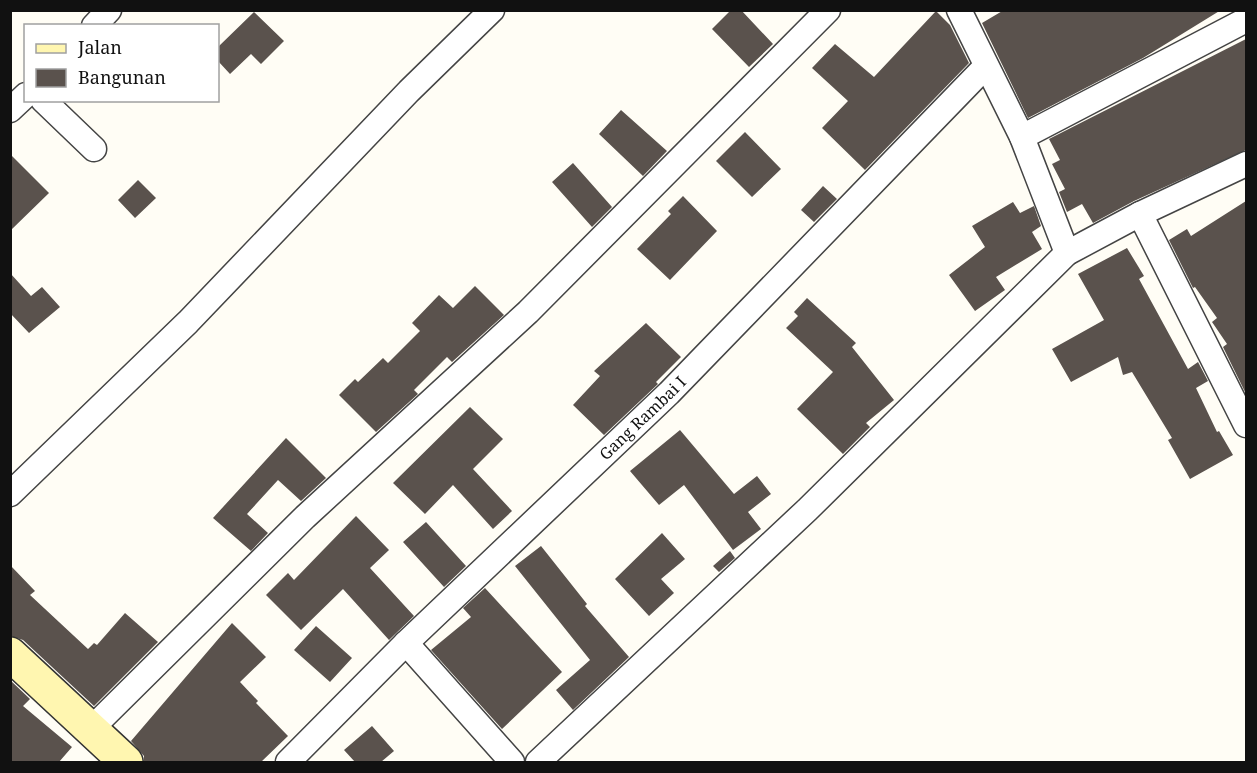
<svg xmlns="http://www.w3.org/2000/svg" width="1257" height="773" font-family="'Noto Serif',serif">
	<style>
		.building { fill: #5a524d }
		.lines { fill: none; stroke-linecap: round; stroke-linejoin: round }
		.street-casing { stroke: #444; stroke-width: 27 }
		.secondary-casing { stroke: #333; stroke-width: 36 }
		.street { stroke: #fff; stroke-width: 24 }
		.secondary { stroke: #fff6b0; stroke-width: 33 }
		.labels { text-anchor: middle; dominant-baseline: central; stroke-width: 6; stroke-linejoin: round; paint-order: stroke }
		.street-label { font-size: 16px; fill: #111; stroke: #fff }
	</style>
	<rect width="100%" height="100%" fill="#fffdf5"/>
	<path class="building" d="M731,10H741L773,44L749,67L712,29Z
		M1004,10L1081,11L1221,10L1143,58L1028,118L982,23Z
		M936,11L950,25L969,63L865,170L822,128L848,101L812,68L835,44L874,77Z
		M254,12L284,41L261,64L251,54L230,74L218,61V47Z
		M1246,39V150L1134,201L1093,223L1082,204L1067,212L1059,192L1065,189L1052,164L1060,160L1049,139Z
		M621,110L667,151L643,176L599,134Z
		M745,132L781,169L752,197L716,161Z
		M10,154L49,193L10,231Z
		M573,163L612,207L592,227L552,182Z
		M138,180L156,198L135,218L118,200Z
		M823,186L837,199L814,222L801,210Z
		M683,196L717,231L670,280L637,249L671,214L668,211Z
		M1246,201V394L1223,347L1227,344L1212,322L1217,318L1195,287L1193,288L1169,240L1187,229L1191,236Z
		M1013,202L1020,213L1034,206L1041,226L1032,232L1042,249L996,277L1005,290L975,311L949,275L985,247L972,226Z
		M1127,248L1144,276L1139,279L1188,369L1198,362L1208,381L1196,388L1217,432L1219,431L1233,455L1190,479L1168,440L1172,438L1132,372L1123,375L1118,357L1071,382L1052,349L1104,320L1078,274Z
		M10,273L31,296L42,287L60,307L29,333L10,313Z
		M475,286L504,315L452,362L447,357L414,390L418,394L376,432L339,395L355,379L358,382L383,358L388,363L420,331L412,323L439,295L453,308Z
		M807,298L856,343L852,347L894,400L866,423L870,427L843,454L797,409L833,372L786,328L798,316L794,312Z
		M646,323L681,357L656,382L658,384L604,435L573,405L600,376L594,371Z
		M470,407L503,439L473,469L512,511L493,529L453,485L425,514L393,483Z
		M680,430L734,494L757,476L771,494L748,512L761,529L733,550L684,485L659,505L630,471Z
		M286,438L326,478L301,501L278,480L247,514L268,533L251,551L213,518Z
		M356,516L389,550L370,568L414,616L389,640L343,589L301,630L266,595L288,573L294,580Z
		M426,522L466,566L444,587L403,542Z
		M662,533L685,559L661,579L674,593L649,616L615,579Z
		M541,546L587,604L585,606L629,657L573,710L556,690L590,660L515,566Z
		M730,551L735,558L719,572L713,566Z
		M10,565L35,591L30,595L88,649L94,643L97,645L125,613L158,642L94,706L23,640L10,636Z
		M485,588L562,672L502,729L431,650L471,617L463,608Z
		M232,623L266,657L240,682L258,701L256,703L288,736L261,762H144V756L131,741Z
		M316,626L352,658L330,682L294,650Z
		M10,680L30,699L23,706L72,747L59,762H10Z
		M372,726L394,751L381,762H355L344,750Z"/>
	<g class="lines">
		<defs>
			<g id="street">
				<path d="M959,10L1022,137L1067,253"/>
				<path d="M94,26L109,10"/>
				<path d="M43,100L94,149"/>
				<path d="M10,110L26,95"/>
				<path d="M1022,137L1246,20"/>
				<path d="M1140,214L1246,425"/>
				<path d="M10,494L188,322L409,91L492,10"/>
				<path d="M406,643L512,762"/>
				<path d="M90,730L305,517L528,312L828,10"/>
				<path id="s1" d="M288,762L406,643L669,393L986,66"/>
				<path d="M538,762L807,510L1067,253L1140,214L1246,164"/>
			</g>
			<path id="secondary" d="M10,654L126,762"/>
		</defs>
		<use href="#street" class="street-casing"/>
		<use href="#secondary" class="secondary-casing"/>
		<use href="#street" class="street"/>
		<use href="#secondary" class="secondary"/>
	</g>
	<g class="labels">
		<g class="street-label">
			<text stroke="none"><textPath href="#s1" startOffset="494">Gang Rambai I</textPath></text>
		</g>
	</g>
	<rect width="1257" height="773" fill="none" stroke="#111111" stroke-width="24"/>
	<rect x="24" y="24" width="195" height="78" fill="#ffffff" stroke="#a0a0a0" stroke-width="1.5"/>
	<rect x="36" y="44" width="30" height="9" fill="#fff6b0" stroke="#a0a0a0" stroke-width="1.5"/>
	<text x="78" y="54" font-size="18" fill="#111111">Jalan</text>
	<rect x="36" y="69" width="30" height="18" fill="#5a524d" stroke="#a0a0a0" stroke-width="1.5"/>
	<text x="78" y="84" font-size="18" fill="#111111">Bangunan</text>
</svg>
